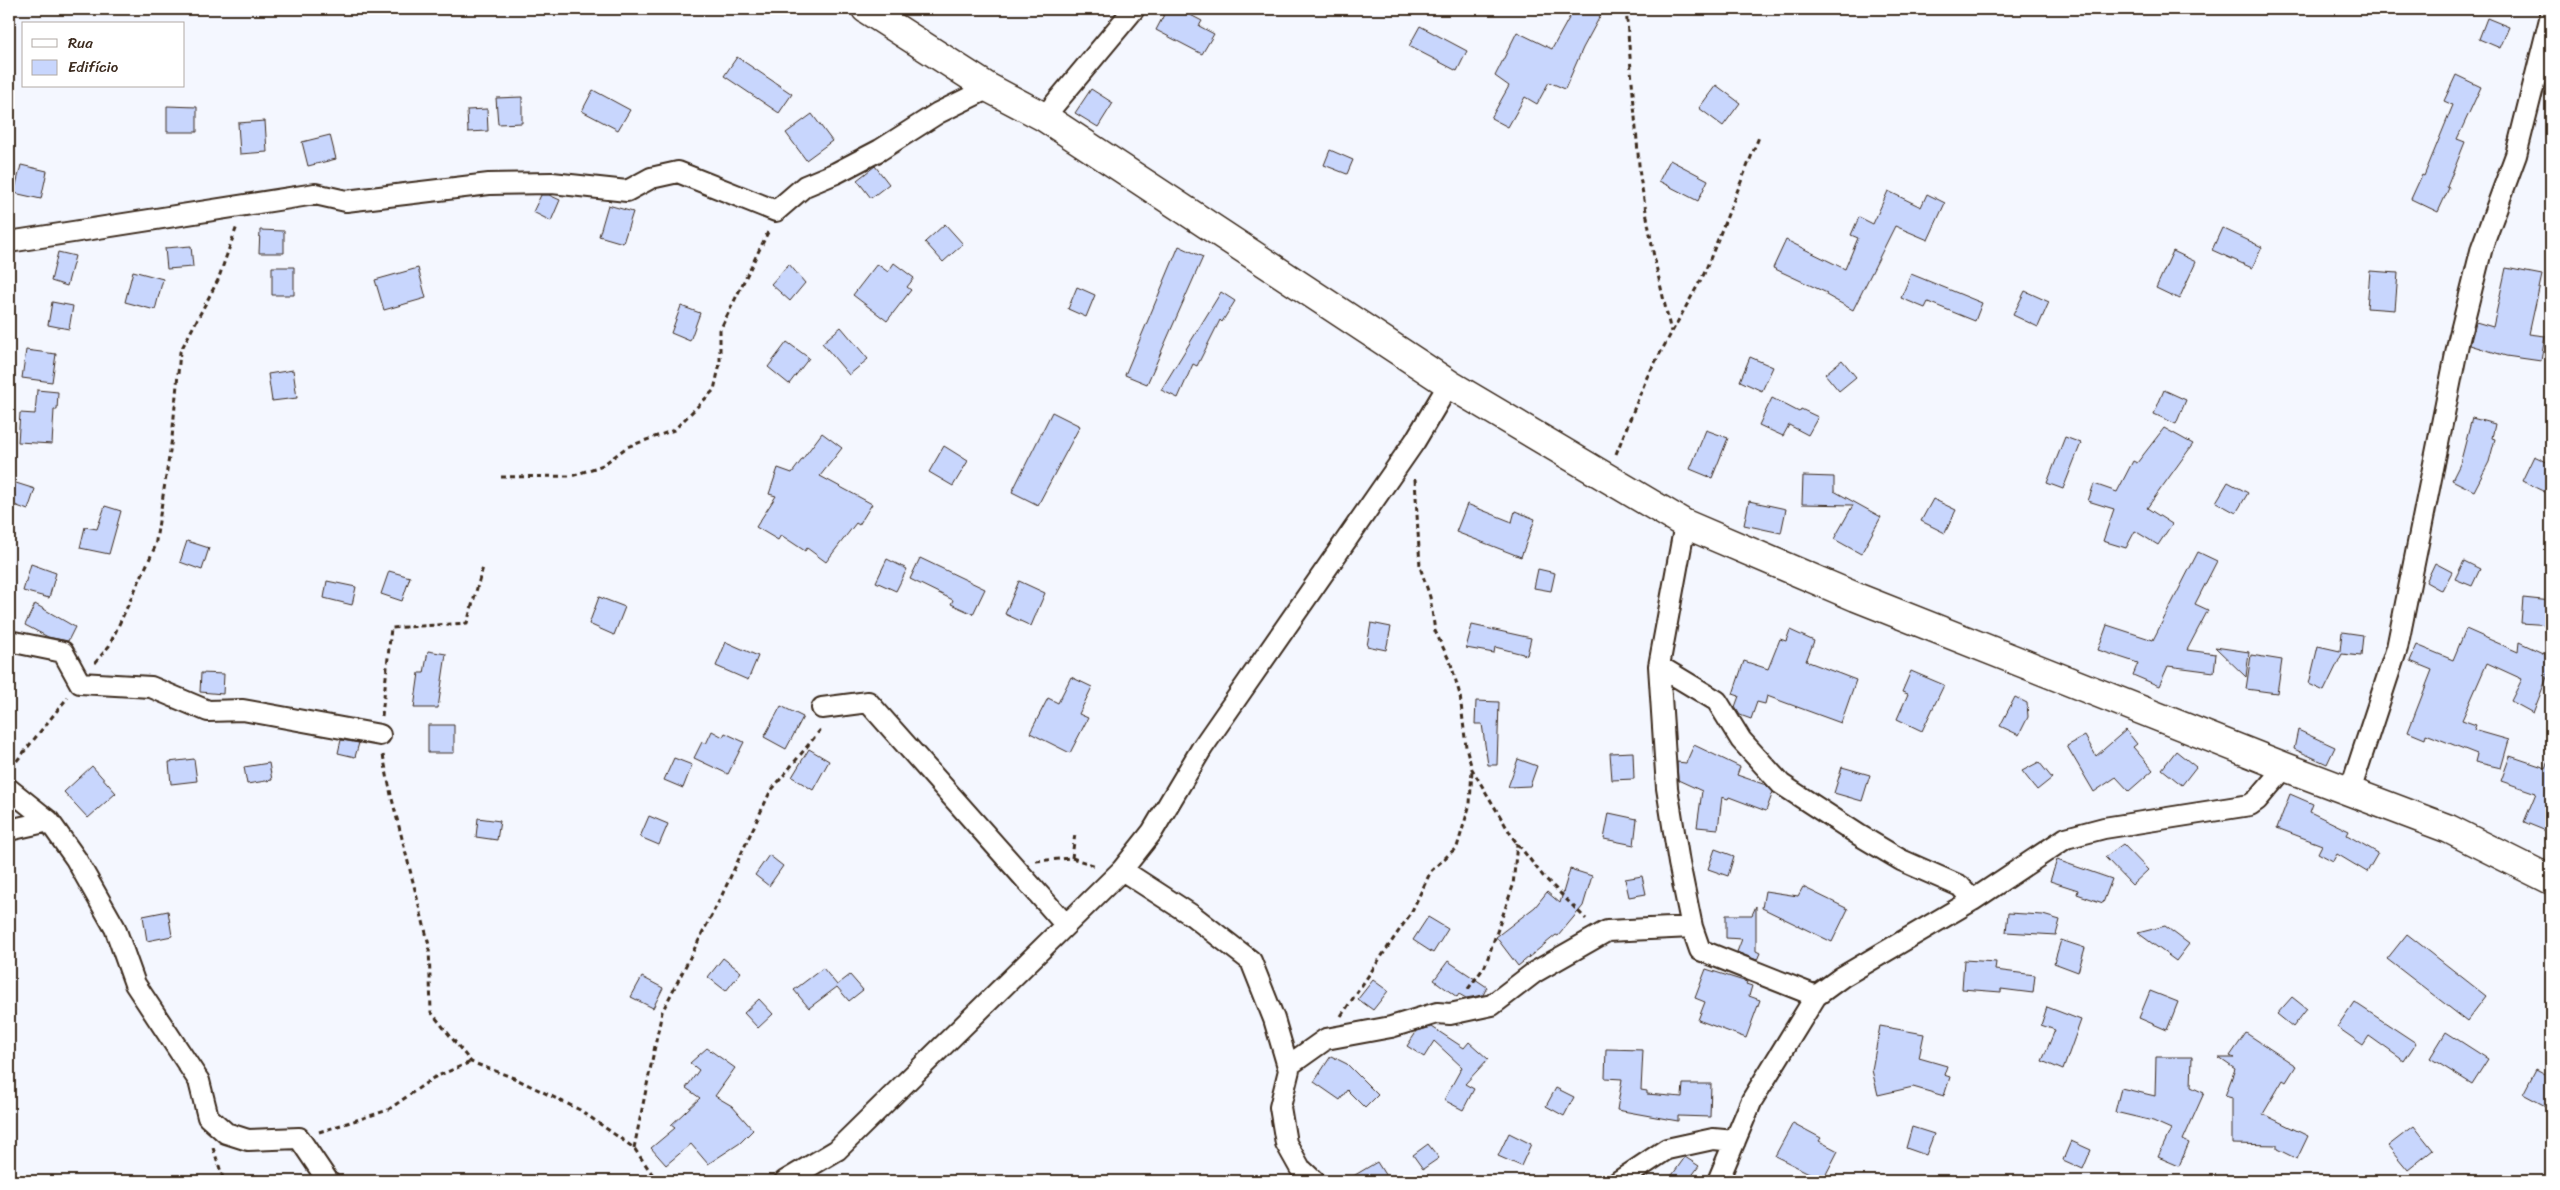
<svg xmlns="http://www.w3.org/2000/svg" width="2560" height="1190" font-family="Sriracha,sans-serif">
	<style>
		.building { fill: #c8d6fd; stroke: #3b2a1e }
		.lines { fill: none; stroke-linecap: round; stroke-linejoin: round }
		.street-casing { stroke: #3b2a1e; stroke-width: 24 }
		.secondary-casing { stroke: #3b2a1e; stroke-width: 31 }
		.path { stroke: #3b2a1e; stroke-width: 3; stroke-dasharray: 5 4; stroke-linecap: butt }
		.street { stroke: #fff; stroke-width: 20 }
		.secondary { stroke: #fff; stroke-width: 28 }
	</style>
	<rect width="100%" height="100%" fill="#f4f7ff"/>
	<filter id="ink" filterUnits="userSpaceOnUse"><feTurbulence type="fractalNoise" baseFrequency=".02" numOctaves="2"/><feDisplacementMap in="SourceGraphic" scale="10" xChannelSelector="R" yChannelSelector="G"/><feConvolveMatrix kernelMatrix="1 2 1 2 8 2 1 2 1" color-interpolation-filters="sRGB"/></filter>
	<g filter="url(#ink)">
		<path class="building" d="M1167,9H1179L1202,21L1199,26L1214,34L1202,54L1156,30Z
			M1574,9H1604L1583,48L1565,89L1549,82L1537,104L1525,97L1508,127L1491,118L1509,86L1495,76L1517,32L1552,49Z
			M2487,18L2509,27L2500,48L2479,39Z
			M1420,26L1467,51L1457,71L1409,46Z
			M737,57L792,94L779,113L724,76Z
			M2456,75L2481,87L2457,139L2465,142L2447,187L2449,188L2438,212L2411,199L2422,175L2424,176L2453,105L2444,101Z
			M1716,85L1740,103L1723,126L1699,108Z
			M1091,89L1113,103L1098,127L1075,113Z
			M593,90L630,110L618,130L582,111Z
			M522,97V123L498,124L496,98Z
			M167,106L197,107V132H167Z
			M487,109L488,131L468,132L467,110Z
			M812,114L832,141L806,160L786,133Z
			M265,121L267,152L240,154L238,123Z
			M330,135L336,159L308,166L302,142Z
			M1330,150L1353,160L1347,174L1324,165Z
			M1670,160L1708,180L1698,201L1659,181Z
			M21,165L47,171L41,199L14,193Z
			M875,166L889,184L871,198L857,180Z
			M1888,191L1921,207L1927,194L1945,203L1928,240L1895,226L1853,310L1826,295L1827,293L1773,268L1786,240L1845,269L1858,238L1851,235L1859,217L1873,224Z
			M541,195H549L560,200L551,221L533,212Z
			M608,205L633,212L623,243L599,236Z
			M945,224L963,244L943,262L925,242Z
			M2222,228L2262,247L2252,268L2212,250Z
			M260,230L284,231V253H259Z
			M191,246L193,267L167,269L165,248Z
			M1179,246L1203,257L1147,384L1125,375Z
			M2173,251L2196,262L2179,299L2156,288Z
			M58,252L75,256L67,286L51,281Z
			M894,263L914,278L907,287L911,290L887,321L853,295L877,264L888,272Z
			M789,264L805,283L790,301L771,284Z
			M272,267H294V295H272Z
			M418,268L426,298L384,310L375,280Z
			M2506,268L2542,275L2529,334L2545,336L2541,361L2506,356L2470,345L2476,322L2493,327Z
			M133,271L163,279L155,310L125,302Z
			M2370,271L2398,273L2395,310L2367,308Z
			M1911,274L1982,303L1975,321L1928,302L1925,308L1901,298Z
			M1077,287L1095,295L1086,317L1068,309Z
			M2025,291L2049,302L2038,327L2013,315Z
			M1221,292L1235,301L1222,322L1220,320L1197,366L1193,364L1178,398L1161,390Z
			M52,302L73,306L69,329L48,325Z
			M681,306L700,313L690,341L671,333Z
			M841,327L868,359L849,375L822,343Z
			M787,342L809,358L789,384L768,367Z
			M26,350L56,354L52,382L22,378Z
			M1750,357L1773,367L1762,391L1740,381Z
			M1842,360L1856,377L1839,391L1825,374Z
			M293,370L297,398L272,401L268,374Z
			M37,390L58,392L57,410H54L52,444L18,442L20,413L35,414Z
			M2164,390L2186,400L2176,424L2154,414Z
			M1772,398L1799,412L1801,409L1818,417L1808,435L1789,425L1783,436L1759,425Z
			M1052,412L1080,426L1038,505L1012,492Z
			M2472,418L2495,424L2492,438L2495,439L2489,462L2474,491L2452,480L2460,464Z
			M2164,428L2193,444L2147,508L2172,524L2158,545L2135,531L2126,548L2103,541L2114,509L2088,501L2094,484L2117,492L2133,461L2137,463Z
			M1706,430L1728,438L1712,478L1690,469Z
			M822,433L842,448L820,476L872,504L859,525L856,523L826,562L807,548L805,551L781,535L778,540L756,527L776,496L769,494L778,468L792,473Z
			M2065,437L2081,443L2063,489L2047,483Z
			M944,446L968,461L953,486L929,472Z
			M2534,456L2551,464V483L2547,493L2522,481Z
			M1803,476L1834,477V491L1881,517L1861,554L1834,539L1853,505L1802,504Z
			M2228,482L2248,493L2236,513L2216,502Z
			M16,483L35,489L28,510L9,503Z
			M1933,499L1956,510L1945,533L1921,521Z
			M1749,501L1786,509L1781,533L1744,525Z
			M1467,504L1512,522L1515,511L1535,519L1521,557L1456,532Z
			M105,506L121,511L109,554L80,548L85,527L97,529Z
			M187,541L209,548L202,570L180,562Z
			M2198,552L2217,561L2195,604L2208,610L2187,650L2216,654L2214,672L2168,666L2159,686L2133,675L2138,663L2098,650L2107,625L2153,640Z
			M920,558L985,589L973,614L951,604L953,600L910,579Z
			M887,559L907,569L896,591L876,582Z
			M2464,561L2480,569L2472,586L2455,579Z
			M2435,563L2452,572L2442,591L2426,582Z
			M31,564L56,573L49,598L23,591Z
			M1538,569L1555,573L1551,591L1534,588Z
			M389,571L410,577L402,601L381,594Z
			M327,581L356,587L352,605L324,598Z
			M1019,581L1045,593L1031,626L1005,614Z
			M599,597L625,607L614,635L589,624Z
			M2523,598L2551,601L2550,625L2521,623Z
			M35,604L75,627L68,641L48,637L25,625Z
			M1371,623L1391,627L1386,650L1367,646Z
			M1472,625L1531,638L1527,655L1495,647L1494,653L1466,648Z
			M2466,629L2518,652L2519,642L2551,657V667L2533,713L2511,701L2522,679L2487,663L2462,720L2476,725L2474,730L2509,740L2501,768L2475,762L2477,754L2426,734L2425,739L2408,732L2432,670L2410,661L2417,645L2453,660Z
			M1790,630L1814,641L1806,661L1856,680L1841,723L1767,696L1765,704L1757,702L1751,719L1740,715L1735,707L1739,696L1733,694L1744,661L1768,669L1780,639L1786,641Z
			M2342,632L2363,635L2361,656L2342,654L2324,691L2309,684L2318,646L2340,651Z
			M726,642L758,656L748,680L716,666Z
			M2215,647L2249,652L2246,677Z
			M428,651L446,654L438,708H414L419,673H424Z
			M2251,655L2282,660L2277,693L2246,689Z
			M1911,671L1944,685L1922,731L1897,719L1908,694L1902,692Z
			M201,673L224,674L223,694L200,692Z
			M1071,677L1092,687L1079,714L1088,718L1070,753L1030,733L1048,698L1058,703Z
			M2015,697L2027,703L2028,717L2019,735L2000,726Z
			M1476,701L1499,702L1497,765H1488L1482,724H1475Z
			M781,706L803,717L786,749L764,737Z
			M428,725H454V753H428Z
			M2126,730L2137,744L2133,747L2153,770L2129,791L2116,777L2094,792L2067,746L2085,736L2096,756Z
			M2298,730L2335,747L2327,764L2294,749Z
			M712,731L723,737L725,733L744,742L728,774L694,758L702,742L706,744Z
			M341,740L359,743L355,757L338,753Z
			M1694,745L1740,767L1737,775L1766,785L1773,792L1766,811L1729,797L1728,799L1722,797L1718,829L1697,827L1702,791L1678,780L1677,762L1686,763Z
			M809,749L829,761L813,790L792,777Z
			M2176,751L2196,767L2182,785L2162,769Z
			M1633,752L1634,779L1612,780L1610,753Z
			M2510,756L2546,768L2551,757V833L2524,822L2536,793L2501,781Z
			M674,758L692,765L683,788L664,780Z
			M194,759L197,781L171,784L169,762Z
			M1518,759L1537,766L1530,786L1508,787Z
			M2039,762L2052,778L2037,790L2022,771Z
			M269,763L272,780L247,784L244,767Z
			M92,766L116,793L88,818L64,792Z
			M1842,767L1870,775L1862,801L1834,793Z
			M2290,794L2313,804L2310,812L2349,831L2347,835L2378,853L2367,872L2337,854L2333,861L2318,853L2322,845L2277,828Z
			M1609,813L1637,819L1634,845L1604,839Z
			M649,816L668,824L659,845L640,837Z
			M478,818L500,821L497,840L476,837Z
			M2123,844L2148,870L2132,885L2105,857Z
			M1715,849L1734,856L1728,876L1708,869Z
			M769,855L783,866L769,886L755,875Z
			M2057,860L2112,879L2103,903L2077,894L2078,890L2050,881Z
			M1570,869L1592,876L1583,906L1558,936L1556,935L1518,966L1496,937L1535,907L1547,892L1560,903Z
			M1642,876L1646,894L1629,897L1625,879Z
			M1803,887L1848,909L1832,942L1762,908L1765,891L1798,896Z
			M1756,906V951L1760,953L1757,960L1737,952L1742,939L1726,938V915H1752Z
			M168,911L172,936L147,941L143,916Z
			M2008,913L2043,915L2060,920L2056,935L2006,932Z
			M1428,917L1448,929L1433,953L1413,940Z
			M2165,926L2189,944L2176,961L2138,933Z
			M2407,934L2486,996L2467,1021L2387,959Z
			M2061,940L2085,948L2078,972L2054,963Z
			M723,958L741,972L726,991L708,977Z
			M1964,960L1996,962L1995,970L2035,975L2033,993L2001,989V992L1962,989Z
			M1448,961L1487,987L1483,995L1466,998L1459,994L1457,997L1434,980Z
			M823,968L837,985L850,975L863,990L849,1001L837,987L809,1008L794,990Z
			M1706,969L1747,982L1746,984L1752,986L1749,996L1760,1000L1746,1038L1698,1020L1705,1002L1695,998Z
			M642,977L663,988L653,1008L631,997Z
			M1373,980L1388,991L1373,1010L1358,999Z
			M2150,991L2178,1002L2167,1030L2139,1018Z
			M2292,997L2307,1009L2293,1027L2277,1014Z
			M759,999L773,1014L758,1028L744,1013Z
			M2354,1002L2416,1043L2404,1061L2369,1036L2363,1045L2337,1027Z
			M2047,1007L2081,1020L2063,1070L2042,1061L2055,1030L2041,1025Z
			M1880,1026L1924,1034L1919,1058L1947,1066L1944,1075L1950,1077L1944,1096L1913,1087L1878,1095L1872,1070Z
			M1432,1027L1464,1048L1469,1042L1488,1059L1465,1084L1474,1089L1463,1110L1444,1100L1462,1067L1434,1041L1424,1057L1407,1046L1417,1031Z
			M2446,1032L2488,1059L2472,1084L2430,1058Z
			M2246,1033L2296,1066L2286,1082L2283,1080L2263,1114L2308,1136L2297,1159L2277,1149V1145L2232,1144V1098L2225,1096L2235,1069L2219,1058H2234L2230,1056Z
			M707,1048L735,1068L715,1096L732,1106L753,1130L740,1143L708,1164L691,1144L666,1165L651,1148L675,1128L671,1125L700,1098L686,1088L699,1070L690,1063Z
			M1606,1049L1643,1050L1641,1090L1647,1091V1094L1682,1097L1683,1084H1711L1710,1117L1678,1116V1121L1617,1110L1622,1079L1605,1078Z
			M1331,1056L1347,1064L1378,1095L1365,1108L1347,1090L1340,1100L1314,1082Z
			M2156,1057H2192L2191,1087L2204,1093L2183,1140L2189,1143L2179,1166L2158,1157L2171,1129L2153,1121L2115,1112L2121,1088L2155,1096Z
			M2536,1069L2551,1077V1109L2523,1094Z
			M1556,1088L1574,1097L1564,1116L1546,1106Z
			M1793,1123L1821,1138L1819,1141L1838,1151L1823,1180L1775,1156Z
			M2414,1126L2433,1150L2408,1170L2388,1146Z
			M1912,1127L1934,1134L1926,1155L1906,1148Z
			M1509,1133L1531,1144L1521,1166L1498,1156Z
			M2071,1141L2091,1150L2083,1169L2063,1160Z
			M1428,1144L1439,1158L1423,1169L1413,1155Z
			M1685,1157L1699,1166L1688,1181H1668Z
			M1377,1162L1389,1181H1345Z"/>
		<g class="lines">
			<defs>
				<path id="street" d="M1044,117L1134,9
					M9,242L315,194L346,201L489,184L552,183L627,191L651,178L678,172L776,211L805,186L836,173L880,150L938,113L989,88
					M1685,524L1659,666L1667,788L1679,863L1692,927
					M9,641L63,652L80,683L151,687L208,711L243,710L380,735
					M1659,666L1717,701L1741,740L1781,784L1859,835L1901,860L1960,886L1973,900
					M822,708L868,702L1065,924
					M9,789L49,821L76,859L115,928L135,984L199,1081L208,1117L226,1133L248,1140L299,1138L328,1181
					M2350,791L2397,648L2459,339L2482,247L2516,155L2551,15
					M9,830L49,821
					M1122,870L1193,916L1251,961L1274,1019L1289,1070L1280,1107L1286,1143L1300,1168L1314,1181
					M1288,1066L1326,1039L1391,1027L1437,1013L1450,1014L1492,1005L1535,972L1607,931L1692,927L1700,950L1816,996
					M785,1181L837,1150L1122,870L1152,832L1202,748L1415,441L1449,384
					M1619,1181L1667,1149L1713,1139L1735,1141
					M1718,1181L1752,1100L1816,996L1842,977L1973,900L2066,838L2104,828L2250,805L2257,800L2285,767"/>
				<path id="secondary" d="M866,9L989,88L1044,117L1449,384L1685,524L1856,597L2285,767L2449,829L2551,880"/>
			</defs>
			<use href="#street" class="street-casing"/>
			<use href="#secondary" class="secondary-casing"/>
			<path class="path" d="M1626,9L1640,177L1654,257L1671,332
				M1616,454L1647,377L1704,274L1759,137
				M501,477L572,476L603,465L627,447L674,430L714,390L720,363V330L769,230
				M1415,479L1420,567L1430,597L1435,631L1451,664L1460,695L1466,747L1472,769L1513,838L1543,876L1586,919
				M95,663L109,646L155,547L172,438L180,352L218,280L237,226
				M382,716L391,628L467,623L483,567
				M383,755L391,795L429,945L431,1012L471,1062L514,1078L580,1110L634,1148L657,1181
				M11,768L68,697
				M1072,858L1075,833
				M1036,861L1072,858L1096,866
				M1468,989L1485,966L1513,886L1517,843
				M1341,1016L1411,913L1431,871L1457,847L1470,804L1472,769
				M319,1132L388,1110L433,1078L471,1062
				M213,1148L224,1181
				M634,1148L662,1012L722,895L770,792L822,728"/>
			<use href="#street" class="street"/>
			<use href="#secondary" class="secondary"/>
		</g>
	</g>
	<rect width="2560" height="1190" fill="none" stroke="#fff" stroke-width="30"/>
	<rect x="15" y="15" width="2530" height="1160" fill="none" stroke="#3b2a1e" stroke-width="2" filter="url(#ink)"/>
	<rect x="22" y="22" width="162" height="65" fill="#ffffff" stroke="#b1aaa5"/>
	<rect x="32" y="39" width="25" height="8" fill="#ffffff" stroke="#b1aaa5"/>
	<text x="68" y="48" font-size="15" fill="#3b2a1e">Rua</text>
	<rect x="32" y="60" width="25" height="15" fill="#c8d6fd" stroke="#b1aaa5"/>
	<text x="68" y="72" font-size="15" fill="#3b2a1e">Edifício</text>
</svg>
